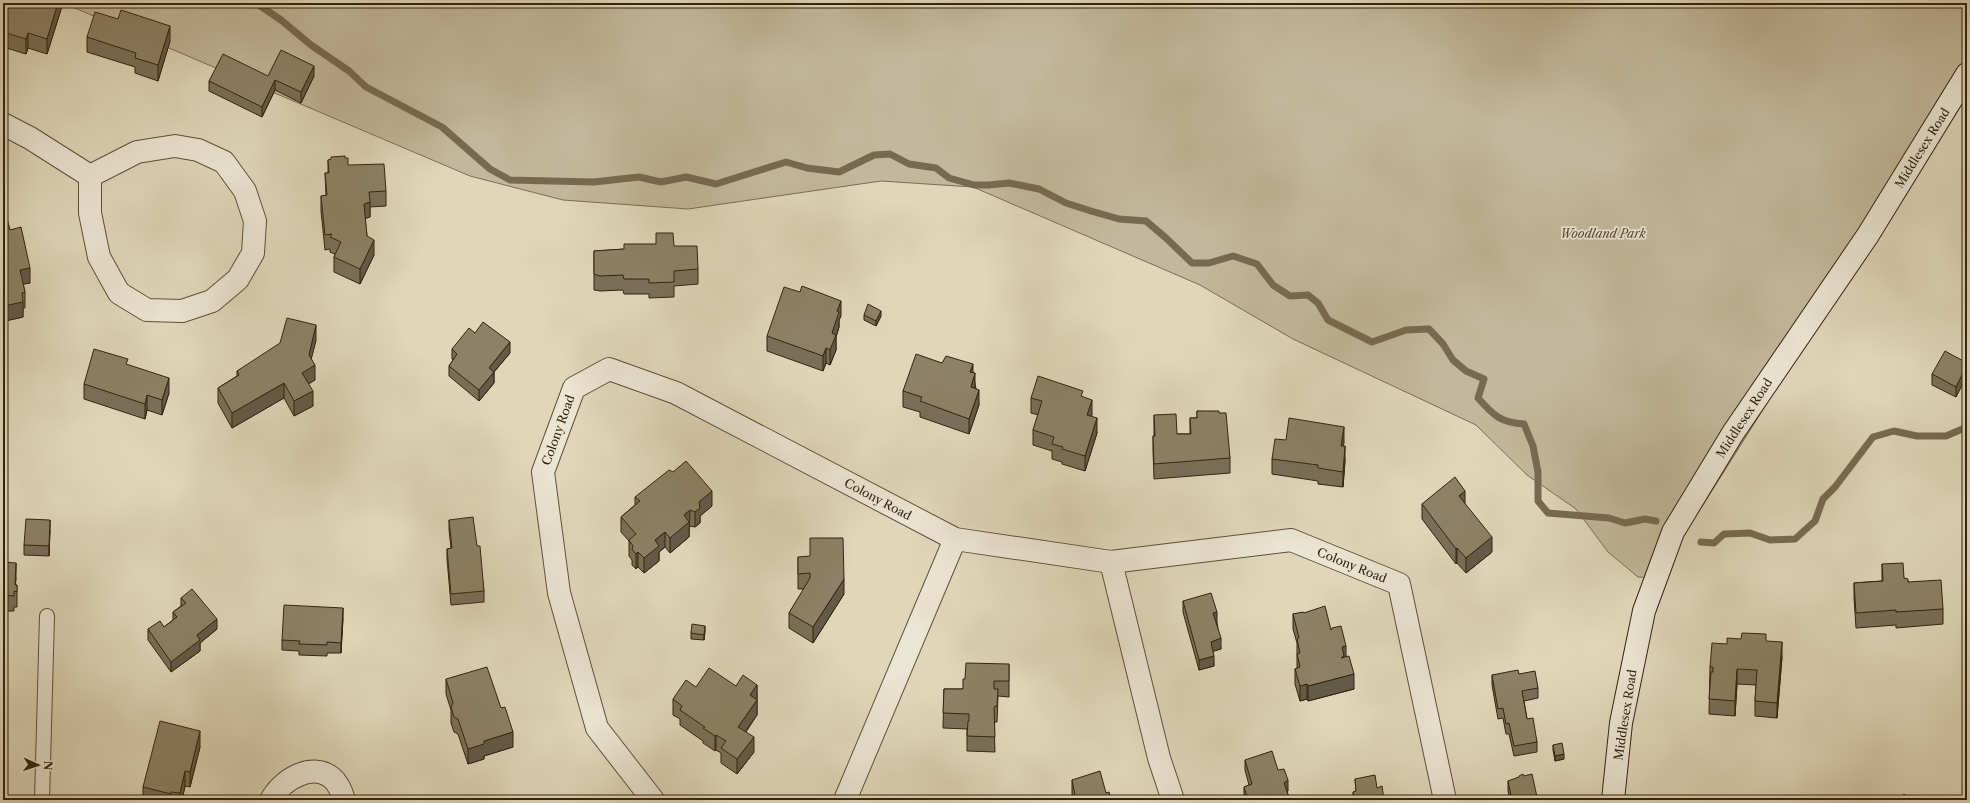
<svg xmlns="http://www.w3.org/2000/svg" width="1970" height="803" font-family="'Libre Caslon Text',serif">
	<style>
		.green { fill: #c3b89d; stroke: #7b6e55 }
		.lines { fill: none; stroke-linecap: round; stroke-linejoin: round }
		.stream { stroke: #776a52; stroke-width: 7 }
		.lane-casing { stroke: #5e5038; stroke-width: 16 }
		.street-casing { stroke: #5e5038; stroke-width: 24 }
		.secondary-casing { stroke: #33230d; stroke-width: 24 }
		.lane { stroke: #ebe5d3; stroke-width: 14 }
		.street { stroke: #ebe5d3; stroke-width: 22 }
		.secondary { stroke: #ebe5d3; stroke-width: 22 }
		.wall { fill: #796f59; stroke: #33230d }
		.shaded-wall { fill: #635a48; stroke: #33230d }
		.building { fill: #8d8167; stroke: #33230d }
		.labels { text-anchor: middle; dominant-baseline: central; stroke-width: 3.5; stroke-linejoin: round; paint-order: stroke }
		.street-label { font-size: 12px; fill: #33230d; stroke: #ebe5d3 }
		.park-label { font-size: 12px; font-style: italic; fill: #574831; stroke: #ebe5d3 }
	</style>
	<rect width="100%" height="100%" fill="#e0d7bb"/>
	<filter id="stains"><feTurbulence type="fractalNoise" baseFrequency=".005" numOctaves="4"/><feColorMatrix values="0 0 0 0 .2 0 0 0 0 .09 0 0 0 0 .02 0 0 0 .5 -.17"/></filter>
	<radialGradient id="worn" r=".72"><stop offset=".6" stop-color="#630" stop-opacity="0"/><stop offset="1" stop-color="#630" stop-opacity=".3"/></radialGradient>
	<path class="green" d="M63,3H1967V79L1951,111L1657,578L1638,577L1608,552L1576,509L1527,475L1476,425L1293,339L1200,285L973,187L881,181L688,209L563,200L470,176Z"/>
	<g class="lines">
		<path class="stream" d="M256,3L281,20L311,45L349,71L366,87L442,127L490,169L510,180L594,182L639,177L661,182L686,177L716,184L786,162L807,168L839,172L874,155L890,154L909,164L936,168L949,178L974,185H989L1009,183L1039,189L1066,203L1091,211L1119,219L1146,221L1166,238L1192,263H1209L1233,256L1257,264L1273,285L1290,296L1308,295L1318,303L1328,320L1372,342L1406,330L1429,329L1443,344L1453,360L1466,371L1484,379L1478,398C1493,415 1501,423 1524,424L1533,446L1538,472V501L1548,513L1609,518L1625,523L1645,519L1656,521
			M1701,542L1714,543L1724,534L1750,533L1770,540L1795,539L1815,521L1823,499L1835,487L1873,437L1894,431L1917,436H1946L1967,427"/>
		<defs>
			<path id="lane" d="M42,800L47,616"/>
			<path id="street" d="M3,124L30,138L90,176
				M175,146L198,150L224,162L245,191L255,221L253,253L238,279L212,301L182,311L147,310L119,293L99,257L90,213V176L137,152Z
				M955,539L1111,562L1291,540L1399,584L1445,800
				M1111,562L1159,758L1173,800
				M271,800C281,781 311,761 332,778C338,783 342,793 344,800
				M653,800L597,728L559,593L543,472L574,388L609,369L676,393L955,539L845,800"/>
			<path id="secondary" d="M1613,800L1621,723L1644,611L1673,532L1733,433L1868,235L1967,74"/>
		</defs>
		<use href="#lane" class="lane-casing"/>
		<use href="#street" class="street-casing"/>
		<use href="#secondary" class="secondary-casing"/>
		<use href="#lane" class="lane"/>
		<use href="#street" class="street"/>
		<use href="#secondary" class="secondary"/>
	</g>
	<path class="wall" d="M3,3H63L47,54L28,48L26,54L3,47Z
		M87,37L170,41L158,81L135,73V67L87,52Z
		M314,76L301,103L275,90L262,117L209,91V81Z
		M345,158L348,165L386,191V206L370,207V217L365,218L367,236L374,255L360,284L334,272V257L335,254L330,252V249L325,250L321,211V196H326L325,173H328V160Z
		M3,205L10,230L30,283L23,284L25,292V308H23V317L5,321V331L3,332Z
		M674,246L698,269V284L674,286V297L649,298V294H624L623,290L600,291L594,290V251Z
		M864,315L881,316L876,326L864,320Z
		M841,316L839,320V327L836,337V350L830,365L826,363L823,371L767,351V336Z
		M475,333L510,353L494,372V383L479,401L449,376V366L453,360L452,359V349Z
		M316,340L311,359L315,380L308,384L313,406L294,416L284,398L232,428L218,403V388L237,376V371Z
		M1967,363L1956,397L1932,385V374Z
		M973,373L979,405L969,434L920,417V412L903,407V391Z
		M84,384L169,393L162,415L147,410L145,419L84,399Z
		M1083,397L1092,415L1091,416L1097,433L1085,471L1062,464V462L1052,459V451L1033,445V430L1038,415L1031,413V398Z
		M1197,411L1219,413L1230,458V473L1154,479L1153,451V436H1154V415L1177,434H1190V418H1197Z
		M1286,440L1344,442L1343,446L1345,461L1343,487L1318,484V481L1272,474V459Z
		M635,497L712,506L700,516V523L695,527L689,526V537L670,553L665,547L659,552V561L644,573L638,567L636,569L632,565V560L629,556V541L621,532V517L635,505Z
		M1422,504H1465L1492,552L1466,573L1457,563L1456,564L1422,519Z
		M449,520L477,546L484,591V602L451,605L447,559V549L451,548L449,530Z
		M50,530L49,556L24,555V545Z
		M798,557L844,594L813,643L789,628V613L804,589H798Z
		M3,562L16,578L15,585H17V607H14V611H3Z
		M1882,564L1904,578L1943,609V624L1896,628V625L1856,628L1854,598V583L1882,581Z
		M181,598L217,629L200,643V651L171,672L148,640V629L164,627L173,620V612L181,606Z
		M1183,601L1217,622L1221,649L1213,651L1214,666L1199,670L1183,612Z
		M1304,613L1331,630L1346,656L1354,689L1308,701L1307,699L1300,701L1295,684V669L1297,668V643L1293,629V614Z
		M343,618L341,653H327V656L299,655V651L282,650V640Z
		M705,631L704,640L691,639V633Z
		M1766,641L1782,657L1777,718L1755,716V701L1756,685L1737,684L1735,716L1709,714L1710,667L1727,644Z
		M1009,664V697L998,696L997,722H994L995,752L967,751V729L943,728L944,689H963L965,679Z
		M1519,674L1538,688V698L1524,701L1527,719L1537,742V752L1514,756L1509,734H1506L1503,718L1498,719L1492,685V675Z
		M446,679L513,747L484,756V759L468,764L458,734L454,732L451,723V710L446,694Z
		M757,685V715L746,732L754,752L737,774L721,763V753L716,750L715,751L703,743V741L680,725V719L673,715V699L696,687Z
		M1553,745L1564,759L1555,761L1553,750Z
		M200,747L190,787L185,786L182,800H143V787Z
		M1245,760L1278,770L1288,791L1287,792L1290,800H1244V787L1249,785L1245,770Z
		M1355,779L1377,788L1384,800H1353V792H1356Z
		M1072,780L1106,793L1111,799L1114,800H1073L1072,795Z
		M1508,781L1537,797L1541,800H1510L1508,791Z"/>
	<path class="shaded-wall" d="M58,3H63L47,54V39Z
		M170,26V41L158,81V65Z
		M28,33V48L26,54V39Z
		M314,66V76L301,103V92Z
		M275,80V90L262,117V107Z
		M370,202V217L364,219V204Z
		M374,240V255L360,284V269Z
		M30,268V283L20,285V270Z
		M841,301V316L839,320V327L836,337V350L830,365V350L832,333L837,311Z
		M23,302V317L5,321V316L3,306Z
		M881,311V316L876,326V321Z
		M316,325V340L309,368L315,365V380L302,388V373L309,355Z
		M510,342V353L489,378V368Z
		M826,348V363L823,371V356Z
		M973,364V379L970,372Z
		M1967,365V376L1956,397V387Z
		M494,372V383L479,401V390Z
		M975,373V389L971,387Z
		M169,378V393L162,415V400Z
		M284,383V398L232,428V413Z
		M979,390V405L969,434V419Z
		M313,391V406L294,416V401Z
		M147,395V410L145,419V404Z
		M1092,400V415L1087,430V415Z
		M1097,418V433L1085,471V456Z
		M1344,427V442L1341,461V446Z
		M1345,446V461L1343,487V472Z
		M712,491V506L700,516V523L695,527V512L699,502Z
		M1465,491V506L1459,496Z
		M690,510L689,537L670,553V538L684,515Z
		M50,520V530L49,556V546Z
		M665,532V547L659,552V561L644,573V558L655,540Z
		M1492,537V552L1466,573V558Z
		M1457,548V563L1456,564V549Z
		M638,552V567L636,569V554Z
		M16,563V578L15,591V585Z
		M844,579V594L813,643V627Z
		M343,608V618L341,653V643Z
		M1217,612V622L1213,623V613Z
		M217,619V629L200,643V651L171,672V662L197,635Z
		M705,626V631L704,640V635Z
		M1221,638V649L1211,652V642Z
		M1782,642V657L1777,718V703Z
		M1346,646V661L1341,658L1342,647Z
		M1214,656V666L1199,670V660Z
		M1737,669V684L1735,716V701Z
		M1354,674V689L1308,701V686Z
		M1307,684V699L1300,701V686Z
		M757,685V700L750,695Z
		M757,700V715L738,742V727Z
		M200,731V747L190,787V772Z
		M513,732V747L484,756V759L468,764V749L484,741Z
		M716,735V750L715,751V736Z
		M754,737V752L737,774V759Z
		M1564,754V759L1555,761V756Z
		M185,771V786L182,800H180V793Z
		M1288,780V791L1284,793V783Z"/>
	<path class="building" d="M3,3H58L47,39L28,33L26,39L3,32L4,28H3Z
		M121,10L170,26L158,65L135,58L136,53L87,37L95,12L118,19Z
		M281,50L314,66L301,92L275,80L262,107L209,81L223,54L268,76Z
		M345,156V158H348V165L384,164L386,191L369,192L370,202L364,204L367,236L374,240L360,269L334,257L341,242L330,237L332,234L325,235L321,196L327,195L325,173H329L328,160L331,159V157Z
		M3,205L10,230L21,227L30,268L20,270L25,292L22,293L23,302L3,306L5,316L3,317Z
		M656,233H673L674,246H697L698,269L674,271V282L649,283V279H624L623,275L600,276L594,274V251L624,249V244H656Z
		M802,286L841,301L837,311L839,312L832,333L836,335L830,350L826,348L823,356L767,336L784,287L800,292Z
		M868,304L881,311L876,321L864,315Z
		M287,318L316,325L309,355L315,365L302,373L313,391L294,401L284,383L232,413L218,388L239,375L237,371L280,343Z
		M483,322L510,342L489,368L494,372L479,390L449,366L457,354L452,349L469,328L475,333Z
		M94,349L128,359L126,364L169,378L162,400L147,395L145,404L84,384Z
		M1945,351L1967,363V365L1956,387L1932,374Z
		M916,354L942,363L946,356L973,364L970,372L975,373L971,387L979,390L969,419L920,401L922,397L903,391Z
		M1038,376L1083,391L1081,396L1092,400L1087,415L1097,418L1085,456L1062,449L1063,447L1052,444L1054,437L1033,430L1042,401L1031,398Z
		M1197,411H1219V413H1226L1230,458L1154,464L1153,436H1155L1154,415L1176,414L1177,434H1191L1190,418H1197Z
		M1289,418L1344,427L1341,446H1345L1343,472L1318,468V465L1272,459L1275,439L1286,440Z
		M686,461L712,491L699,502L700,508L695,512L690,510L684,515L689,522L670,538L665,532L655,540L659,546L644,558L638,552L636,554L632,549L633,546L629,540L636,534L621,517L640,501L635,497L669,470L673,472Z
		M1455,477L1465,491L1459,496L1492,537L1466,558L1457,548L1456,549L1422,504Z
		M473,517L477,546H480L484,591L451,594L447,549L452,548L449,520Z
		M26,519L50,520L49,546L24,545Z
		M810,538H843L844,579L813,627L789,613L810,578V573L798,574V557L810,556Z
		M3,562L16,563L15,585H17V592L14,591V596L3,595Z
		M1903,563L1904,578L1908,579V582L1941,580L1943,609L1896,612V610L1856,613L1854,583L1883,581L1882,564Z
		M192,589L217,619L197,635L200,640L171,662L148,629L160,621L164,627L177,617L173,612L186,603L181,598Z
		M1211,593L1217,612L1213,613L1221,638L1211,642L1214,656L1199,660L1183,601Z
		M284,605L343,608L341,643L327,642V645L299,644L300,641L282,640Z
		M1325,606L1331,630L1332,628L1341,626L1346,646L1342,647L1344,656L1341,658L1349,656L1354,674L1308,686L1307,684L1300,686L1295,669L1300,667L1297,654L1300,653L1297,639L1299,638L1293,614L1303,612L1304,613Z
		M692,624L705,626L704,635L691,633Z
		M1742,633L1766,634V641L1782,642L1777,703L1755,701L1757,670L1737,669L1735,701L1709,699L1711,672H1713V667H1710L1712,643L1727,644V638L1741,639Z
		M966,663L1009,664V681H994V689H998L997,706L994,707L995,737L967,736L968,721H969V714L943,713L944,689H963V679H965Z
		M487,667L501,708L505,707L513,732L484,741V744L468,749L458,719L454,717L451,707L453,703L446,679Z
		M709,668L736,686L743,675L757,685L750,695L757,700L738,727L754,737L737,759L721,748L726,741L716,735L715,736L703,728L705,727L680,710L682,706L673,699L686,680L696,687Z
		M1518,670L1519,674L1535,671L1538,688L1522,691L1527,719L1533,718L1537,742L1514,746L1509,723L1506,724L1503,708L1498,709L1492,675Z
		M160,721L200,731L190,772L185,771L180,793L171,792V794L143,787Z
		M1562,743L1564,754L1555,756L1553,745Z
		M1272,751L1278,770L1284,769L1288,780L1284,783L1290,800H1248L1244,787L1252,784L1245,760Z
		M1100,771L1106,793L1109,792L1111,799H1114V800H1076L1072,780Z
		M1523,774L1524,776L1532,774L1537,797L1540,796L1541,800H1512L1508,781L1519,777V776Z
		M1375,775L1377,788L1382,786L1384,800H1355L1353,792L1356,791L1355,779Z
		M1904,794L1911,800H1899Z"/>
	<g class="labels">
		<g class="street-label">
			<text transform="translate(1922 148) rotate(-58)">Middlesex Road</text>
			<text transform="translate(1744 418) rotate(-57)">Middlesex Road</text>
			<text transform="translate(558 430) rotate(-70)">Colony Road</text>
			<text transform="translate(878 499) rotate(28)">Colony Road</text>
			<text transform="translate(1352 565) rotate(22)">Colony Road</text>
			<text transform="translate(1625 715) rotate(-81)">Middlesex Road</text>
		</g>
		<g class="park-label">
			<text x="1603" y="233">Woodland Park</text>
		</g>
	</g>
	<rect width="1970" height="803" fill="none" stroke="#e0d7bb" stroke-width="16"/>
	<rect x="4" y="4" width="1962" height="795" fill="none" stroke="#33230d" stroke-width="2"/>
	<rect x="8" y="8" width="1954" height="787" fill="none" stroke="#33230d"/>
	<g transform="translate(38 765) rotate(93)" stroke="#ebe5d3" stroke-width="3" paint-order="stroke">
	<path d="M0-3L7 15L0 10L-7 15Z" fill="#33230d"/>
	<text y="-6" font-size="11" font-weight="bold" text-anchor="middle" fill="#33230d">N</text>
	</g>
	<rect width="100%" height="100%" filter="url(#stains)"/>
	<rect width="100%" height="100%" fill="url(#worn)"/>
</svg>
